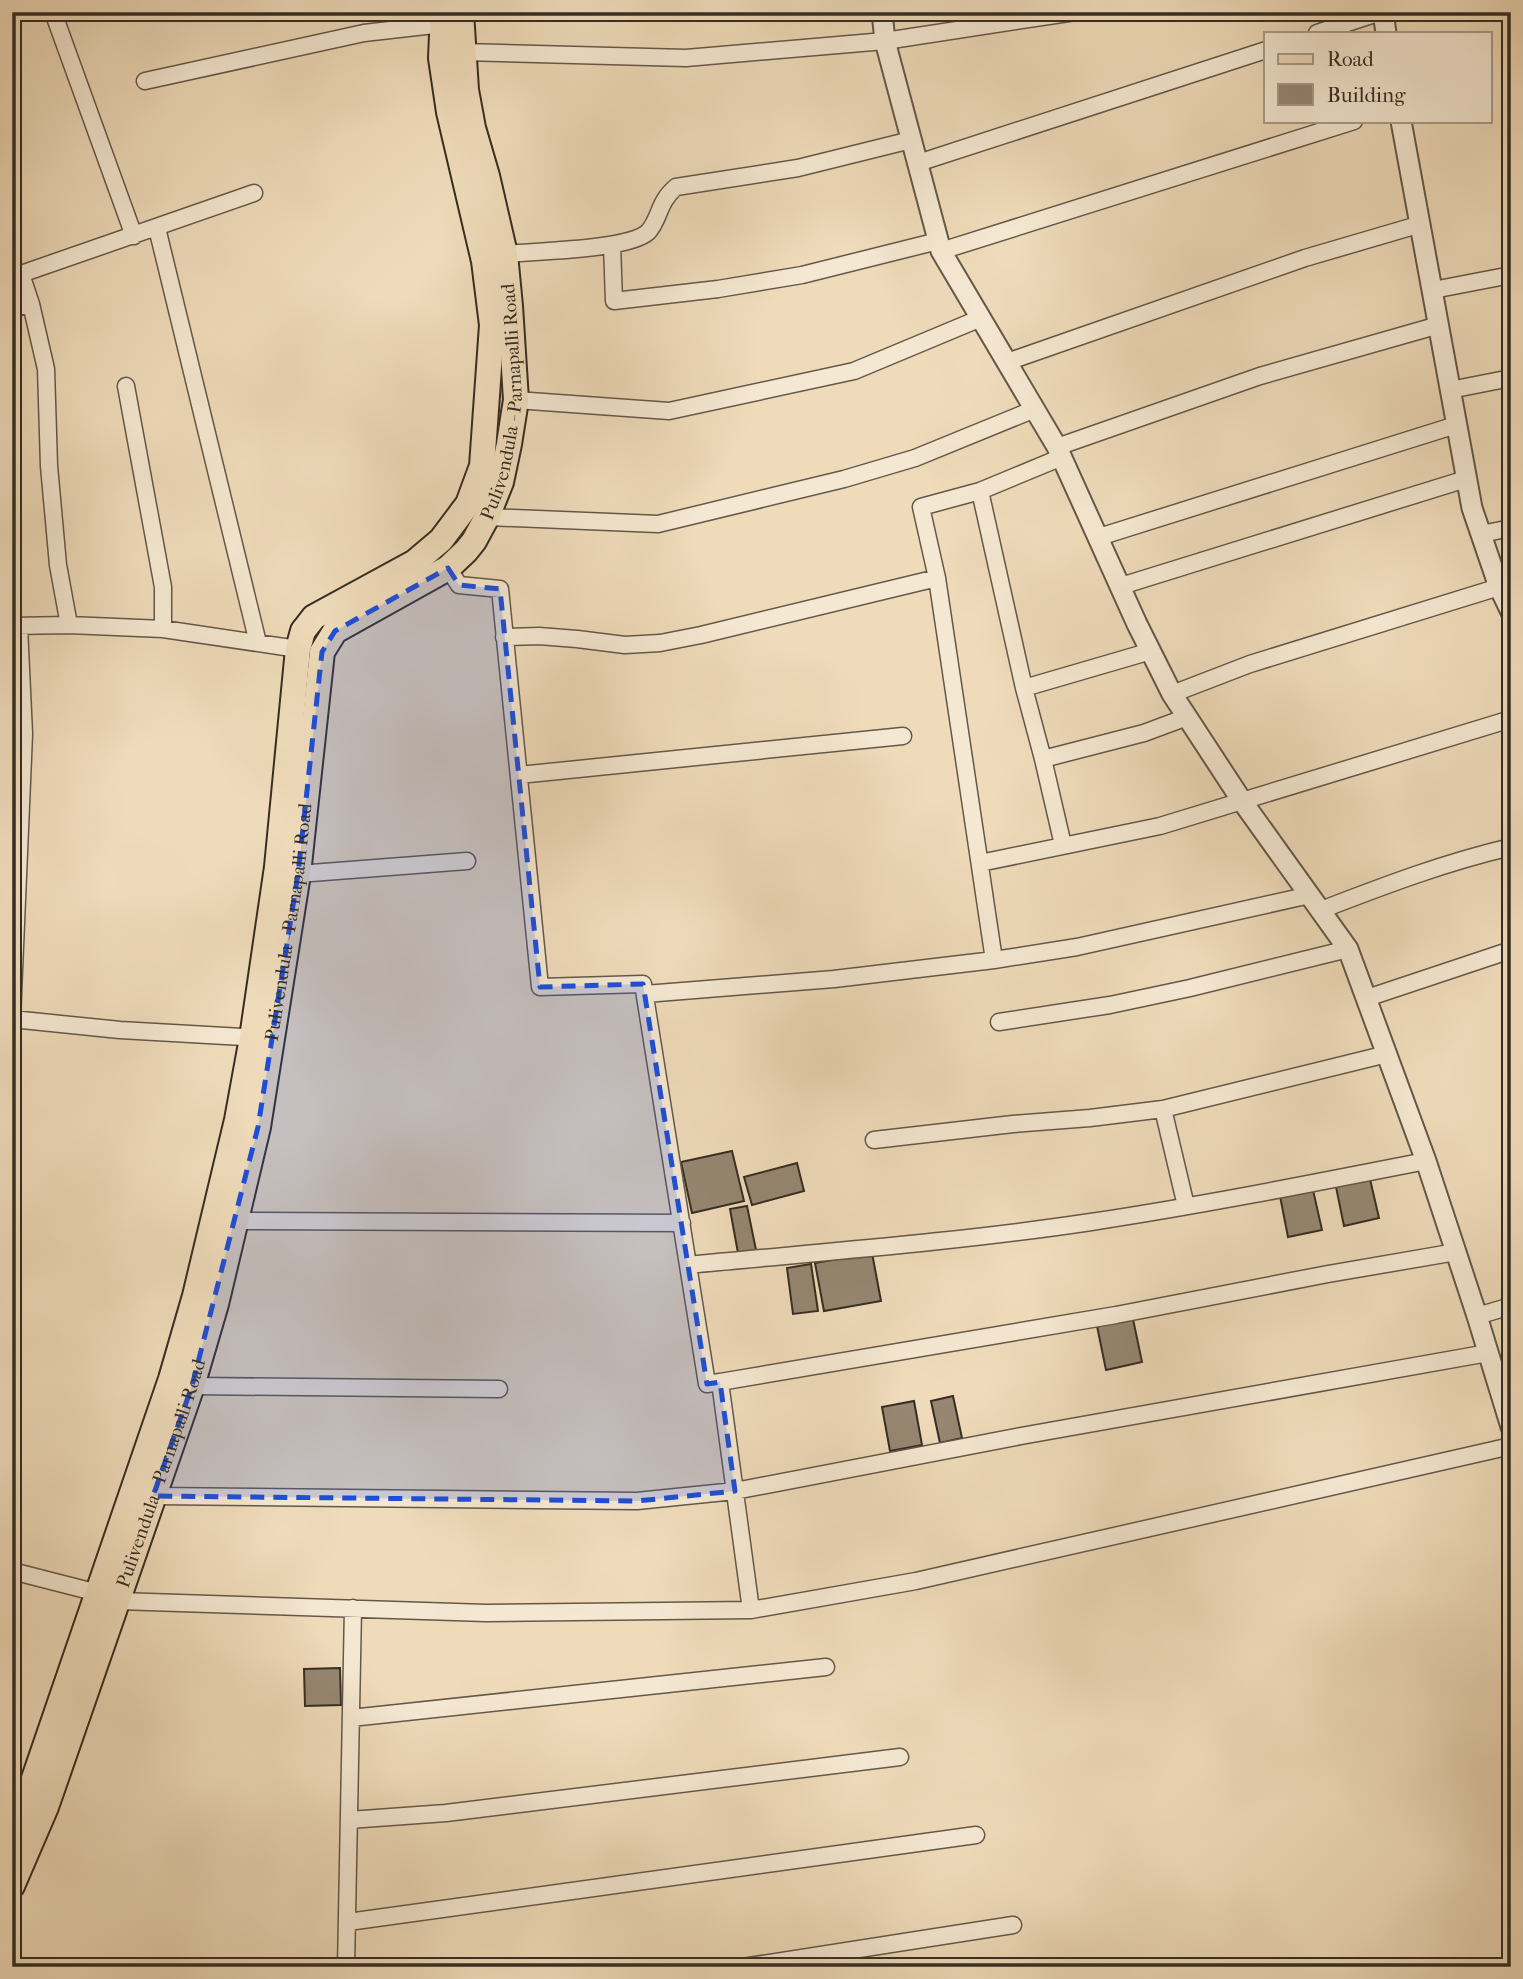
<svg xmlns="http://www.w3.org/2000/svg" width="1523" height="1979" font-family="'IM FELL French Canon',serif">
	<style>
		.building { fill: #968772; stroke: #352d23; stroke-width: 2 }
		.lines { fill: none; stroke-linecap: round; stroke-linejoin: round }
		.minor-casing { stroke: #645849; stroke-width: 19 }
		.tertiary-casing { stroke: #645849; stroke-width: 23 }
		.primary-casing { stroke: #352d23; stroke-width: 28 }
		.minor { stroke: #f5e8d2; stroke-width: 16 }
		.tertiary { stroke: #f5e8d2; stroke-width: 19 }
		.primary { stroke: #efdbba; stroke-width: 24 }
		.marked { fill: #1d4ed8; fill-opacity: 0.2; stroke: #1d4ed8; stroke-width: 5; stroke-dasharray: 14 9; stroke-linejoin: round }
		.labels { text-anchor: middle; dominant-baseline: central; stroke-width: 7; stroke-linejoin: round; paint-order: stroke }
		.street-label { font-size: 19px; fill: #352d23; stroke: #f5e8d2 }
	</style>
	<rect width="100%" height="100%" fill="#efdbba"/>
	<filter id="stains"><feTurbulence type="fractalNoise" baseFrequency=".00286" numOctaves="4"/><feColorMatrix values="0 0 0 0 .2 0 0 0 0 .09 0 0 0 0 .02 0 0 0 .5 -.17"/></filter>
	<radialGradient id="worn" r=".72"><stop offset=".6" stop-color="#630" stop-opacity="0"/><stop offset="1" stop-color="#630" stop-opacity=".3"/></radialGradient>
	<path class="building" d="M732,1151L744,1201L692,1213L681,1162Z
		M797,1163L804,1191L752,1205L744,1177Z
		M1370,1179L1379,1218L1344,1226L1336,1187Z
		M1313,1190L1322,1230L1288,1237L1280,1196Z
		M747,1206L756,1250L738,1253L730,1209Z
		M872,1253L881,1301L824,1311L815,1263Z
		M811,1264L818,1311L793,1314L787,1268Z
		M1133,1319L1142,1362L1106,1370L1097,1326Z
		M953,1396L962,1438L940,1443L931,1401Z
		M914,1401L922,1445L890,1451L882,1407Z
		M340,1668L341,1705L305,1706L304,1669Z"/>
	<g class="lines">
		<defs>
			<path id="minor" d="M53,12L134,236
				M1317,33L1381,12
				M463,52L686,58L885,41L1075,12
				M145,81L364,33L443,24
				M918,163L1266,50
				M157,228L258,643
				M612,245L614,301L718,289L802,275L938,241
				M941,251L1354,121
				M505,254C534,251 629,250 648,232C660,219 658,202 676,187L798,168L911,140
				M1433,290L1511,275
				M12,308L31,304
				M1007,362L1305,258L1421,224
				M126,386L163,587V629
				M1450,390L1511,378
				M516,400L669,411L854,371L981,318
				M1057,447L1260,376L1439,325
				M980,491L1024,688L1043,759L1063,845
				M487,517L658,524L844,479L915,458L1035,409
				M1481,534L1511,528
				M1099,537L1456,425
				M448,568L459,585L500,589L540,987L643,984L707,1384L720,1382L751,1610
				M1121,586L1466,479
				M69,625L58,565L49,466L46,369L31,304L21,274L254,193
				M12,626L69,625L163,629L298,649
				M504,637L539,636L577,639L625,645L660,643L701,635L937,578
				M1024,688L1151,651
				M1172,694L1250,664L1499,587
				M1043,759L1144,733L1187,717
				M519,775L903,736
				M980,863L1160,826L1511,719
				M298,874L467,861
				M1321,910C1383,886 1446,862 1511,847
				M994,960L937,578L921,507L980,491L1062,457
				M645,994L834,979L994,960L1077,947L1310,895
				M1367,998L1511,950
				M12,1018L24,734L19,626
				M12,1019L120,1030L261,1038
				M999,1022L1110,1005L1190,988L1348,949
				M1163,1109L1186,1206
				M874,1140L1013,1124L1090,1118L1163,1109L1387,1054
				M235,1221L682,1223
				M688,1265C822,1252 957,1242 1091,1222C1203,1205 1314,1183 1426,1161
				M1477,1316L1511,1306
				M720,1382L1116,1315L1328,1274L1456,1252
				M192,1386L499,1389
				M153,1496L637,1501L735,1491L1021,1436L1488,1353
				M12,1571L98,1593
				M118,1601L486,1613L751,1610L916,1581L1511,1446
				M351,1718L826,1667
				M349,1820L446,1813L900,1757
				M348,1922L976,1835
				M346,1967L353,1608
				M743,1967L1013,1925"/>
			<path id="tertiary" d="M882,12L885,41L941,251L1057,447L1137,624L1172,694L1242,801L1348,949L1426,1161L1477,1316L1511,1427
				M1383,12L1386,33
				M1401,121L1472,508L1499,587L1511,612"/>
			<g id="primary">
				<path d="M12,1833L27,1799L171,1379L195,1296L237,1120L252,1038L277,867L298,649L303,631L314,617L415,562L441,540L468,504L482,466L492,325L484,261L449,112L441,58L443,12"/>
				<path id="s1" d="M12,1886L46,1807L192,1386L216,1304L258,1127L298,874L322,652L335,631L448,568L466,551L474,541L487,517L501,482L509,444L516,400L510,306L505,254L487,176L473,128L466,90L461,12"/>
			</g>
		</defs>
		<use href="#minor" class="minor-casing"/>
		<use href="#tertiary" class="tertiary-casing"/>
		<use href="#primary" class="primary-casing"/>
		<use href="#minor" class="minor"/>
		<use href="#tertiary" class="tertiary"/>
		<use href="#primary" class="primary"/>
	</g>
	<path class="marked" d="M448,568L459,585L500,589L540,987L643,984L707,1384L720,1382L735,1491L637,1501L153,1496L192,1386L258,1127L298,874L322,652L335,631Z"/>
	<g class="labels">
		<g class="street-label">
			<text stroke="none"><textPath href="#s1" startOffset="1615">Pulivendula - Parnapalli Road</textPath></text>
			<text stroke="none"><textPath href="#s1" startOffset="1006">Pulivendula - Parnapalli Road</textPath></text>
			<text stroke="none"><textPath href="#s1" startOffset="439">Pulivendula - Parnapalli Road</textPath></text>
		</g>
	</g>
	<rect width="1523" height="1979" fill="none" stroke="#efdbba" stroke-width="42"/>
	<rect x="14" y="14" width="1495" height="1951" fill="none" stroke="#352d23" stroke-width="3.5"/>
	<rect x="21" y="21" width="1481" height="1937" fill="none" stroke="#352d23" stroke-width="2"/>
	<rect x="1264" y="32" width="228" height="91" fill="#f5e8d2" stroke="#a89d8c" stroke-width="2"/>
	<rect x="1278" y="54" width="35" height="10" fill="#efdbba" stroke="#a89d8c" stroke-width="2"/>
	<text x="1327" y="66" font-size="21" fill="#352d23">Road</text>
	<rect x="1278" y="84" width="35" height="21" fill="#968772" stroke="#a89d8c" stroke-width="2"/>
	<text x="1327" y="102" font-size="21" fill="#352d23">Building</text>
	<rect width="100%" height="100%" filter="url(#stains)"/>
	<rect width="100%" height="100%" fill="url(#worn)"/>
</svg>
